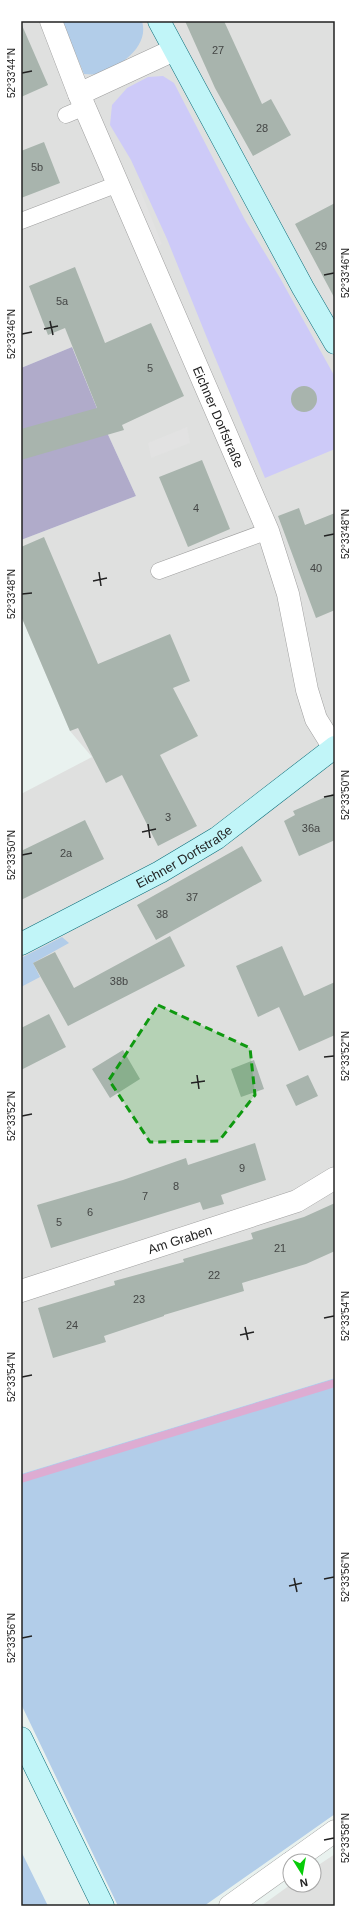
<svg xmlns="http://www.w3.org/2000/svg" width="356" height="1927" font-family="Arial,sans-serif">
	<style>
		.residential { fill: #dfe0df }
		.grass { fill: #b2cde9 }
		.cemetery { fill: #b0abca }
		.park { fill: #cdcaf8 }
		.parking { fill: #e2e2e2 }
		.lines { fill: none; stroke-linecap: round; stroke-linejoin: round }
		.stream { stroke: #ddacd2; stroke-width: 8 }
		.building { fill: #a8b4ad }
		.service-casing { stroke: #9f9f9f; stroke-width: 17 }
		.minor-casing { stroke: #9f9f9f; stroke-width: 23 }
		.secondary-casing { stroke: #096c79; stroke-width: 23 }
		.service { stroke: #fff; stroke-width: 16 }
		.minor { stroke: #fff; stroke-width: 22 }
		.secondary { stroke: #c1f5f8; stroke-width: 22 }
		.marked { fill: #0f9910; fill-opacity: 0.2; stroke: #0f9910; stroke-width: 3; stroke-dasharray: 8 5; stroke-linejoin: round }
		.ticks { fill: none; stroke: #222; stroke-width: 1.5 }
		.labels { text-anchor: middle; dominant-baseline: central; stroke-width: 3.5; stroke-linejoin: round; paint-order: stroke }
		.number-label { font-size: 11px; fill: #444645 }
		.street-label { font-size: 13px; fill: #222; stroke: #fff }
		.neatline { fill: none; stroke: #222; stroke-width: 1.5 }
		.ticks-label { font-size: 10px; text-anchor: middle; fill: #222 }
	</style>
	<rect width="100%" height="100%" fill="#e9f2ef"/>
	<path class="residential" d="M21,21H335V1378L21,1474V794L92,757L70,731L21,616V540L136,496L105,428L72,347L21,368Z
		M335,1854V1906H261L290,1885H314V1868Z"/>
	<path class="grass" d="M62,21H142C150,47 118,69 96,74C92,75 88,74 84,74Z
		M62,937L69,943L33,963L40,977L21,987V958Z
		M335,1378V1814L204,1906H118L21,1704V1474Z
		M21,1851L48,1906H21Z"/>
	<path class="cemetery" d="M72,347L105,428L136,496L21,540V368Z"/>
	<path class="park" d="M163,76L174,83L245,220L280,278L335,377V449L265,478L207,338L167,239L131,160L110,125L112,105L127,88L148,77Z"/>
	<path class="parking" d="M140,189L162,244L156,247L134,191Z
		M187,427L190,443L151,458L148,443Z"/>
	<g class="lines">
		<path class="stream" d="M21,1479L335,1383"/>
	</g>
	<path class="building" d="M185,21H224L262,104L271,99L291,135L253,156L215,88Z
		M21,23L48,85L21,97Z
		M44,142L60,183L21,198V151Z
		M335,203V299L295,224Z
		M75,267L105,343L151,323L184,396L122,425L124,430L21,460V429L97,408L65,328L48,335L29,286Z
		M291 399a13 13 0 1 1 26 0a13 13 0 1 1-26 0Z
		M202,460L230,529L188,547L159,477Z
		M299,508L305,525L335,513V610L316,618L278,516Z
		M44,537L98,664L170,634L190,681L173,688L198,736L160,755L197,826L158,846L122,775L106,783L78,728L70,731L21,616V547Z
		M335,793V840L299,856L284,821L295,815L293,811Z
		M85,820L104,859L21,900V851Z
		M242,846L262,881L156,940L137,905Z
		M170,936L185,966L68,1026L33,963L55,952L74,988Z
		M282,946L304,996L335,982V1035L299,1051L279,1007L258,1017L236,966Z
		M49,1014L66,1047L21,1070V1028Z
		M123,1050L140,1079L110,1098L92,1069Z
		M254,1060L264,1089L241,1097L231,1069Z
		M308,1075L318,1096L296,1106L286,1085Z
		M255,1143L266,1180L221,1195L224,1204L203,1210L200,1202L51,1248L37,1205L123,1180L186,1158L188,1165Z
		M335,1203V1251L306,1264L242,1283L244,1291L164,1315V1316L104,1336L106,1342L53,1358L38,1308L115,1285L114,1281L184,1262L183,1259L253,1239L251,1233L304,1217Z"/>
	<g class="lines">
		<defs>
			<path id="service" d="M66,115L85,107
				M21,221L118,184
				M159,571L268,531"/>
			<g id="minor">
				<path id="s1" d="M51,21L79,94L268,531L288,594L307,690L316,719L334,748"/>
				<path d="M79,94L174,50"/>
				<path id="s2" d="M21,1291L297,1201L335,1178"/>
				<path d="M293,1861L335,1831"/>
				<path d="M230,1906L290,1863"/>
			</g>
			<g id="secondary">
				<path d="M159,21L303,288L335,343"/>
				<path id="s3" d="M21,944L160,872L217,838L335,747"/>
				<path d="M21,1738L103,1906"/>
			</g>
		</defs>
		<use href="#service" class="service-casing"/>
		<use href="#minor" class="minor-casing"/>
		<use href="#secondary" class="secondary-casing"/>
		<use href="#service" class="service"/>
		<use href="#minor" class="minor"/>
		<use href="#secondary" class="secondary"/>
	</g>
	<path class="marked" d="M158,1005L250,1048L255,1095L219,1141L150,1142L109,1080Z"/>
	<path class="ticks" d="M22,73L32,71M324,275L334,273M50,321L53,335M44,329L58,326M22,334L32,332M324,536L334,534M99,572L101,586M93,581L107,578M22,594L32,593M324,797L334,795M148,824L150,838M142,832L156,829M22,855L32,853M324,1057L334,1056M197,1075L199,1089M191,1083L205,1081M22,1116L32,1114M324,1318L334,1316M245,1327L248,1340M240,1335L254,1332M22,1377L32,1375M294,1578L297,1592M324,1579L334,1577M289,1586L302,1583M22,1638L32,1636M324,1840L334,1838"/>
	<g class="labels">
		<g class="number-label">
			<text x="218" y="50">27</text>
			<text x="262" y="128">28</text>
			<text x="37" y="167">5b</text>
			<text x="321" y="246">29</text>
			<text x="62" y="301">5a</text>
			<text x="150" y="368">5</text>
			<text x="196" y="508">4</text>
			<text x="316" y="568">40</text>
			<text x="168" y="817">3</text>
			<text x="311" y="828">36a</text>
			<text x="66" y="853">2a</text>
			<text x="192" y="897">37</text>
			<text x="162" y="914">38</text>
			<text x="119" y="981">38b</text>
			<text x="242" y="1168">9</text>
			<text x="176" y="1186">8</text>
			<text x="145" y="1196">7</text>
			<text x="90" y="1212">6</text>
			<text x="59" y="1222">5</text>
			<text x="280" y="1248">21</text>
			<text x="214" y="1275">22</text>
			<text x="139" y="1299">23</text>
			<text x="72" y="1325">24</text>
		</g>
		<g class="street-label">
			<text stroke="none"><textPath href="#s1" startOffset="430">Eichner Dorfstraße</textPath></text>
			<text stroke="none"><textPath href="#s3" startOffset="185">Eichner Dorfstraße</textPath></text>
			<text stroke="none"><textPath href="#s2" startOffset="167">Am Graben</textPath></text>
		</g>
	</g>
	<rect width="356" height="1927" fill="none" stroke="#ffffff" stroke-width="44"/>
	<g transform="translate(302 1873) rotate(169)"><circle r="19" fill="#ffffff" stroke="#a7a7a7"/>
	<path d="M0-3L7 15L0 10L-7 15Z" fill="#07cc08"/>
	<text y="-6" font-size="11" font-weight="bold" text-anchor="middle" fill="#222222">N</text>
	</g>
	<rect x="22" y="22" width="312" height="1883" class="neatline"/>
	<g class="ticks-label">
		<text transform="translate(11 73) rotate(-90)" y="4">52°33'44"N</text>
		<text transform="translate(345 273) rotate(-90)" y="4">52°33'46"N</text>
		<text transform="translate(11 334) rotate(-90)" y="4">52°33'46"N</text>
		<text transform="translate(345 534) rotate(-90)" y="4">52°33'48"N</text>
		<text transform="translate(11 594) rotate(-90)" y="4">52°33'48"N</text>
		<text transform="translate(345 795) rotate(-90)" y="4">52°33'50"N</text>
		<text transform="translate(11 855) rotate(-90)" y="4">52°33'50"N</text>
		<text transform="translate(345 1056) rotate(-90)" y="4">52°33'52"N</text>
		<text transform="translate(11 1116) rotate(-90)" y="4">52°33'52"N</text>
		<text transform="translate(345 1316) rotate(-90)" y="4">52°33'54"N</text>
		<text transform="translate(11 1377) rotate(-90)" y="4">52°33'54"N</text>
		<text transform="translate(345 1577) rotate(-90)" y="4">52°33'56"N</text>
		<text transform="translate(11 1638) rotate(-90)" y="4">52°33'56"N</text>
		<text transform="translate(345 1838) rotate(-90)" y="4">52°33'58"N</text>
	</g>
</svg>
